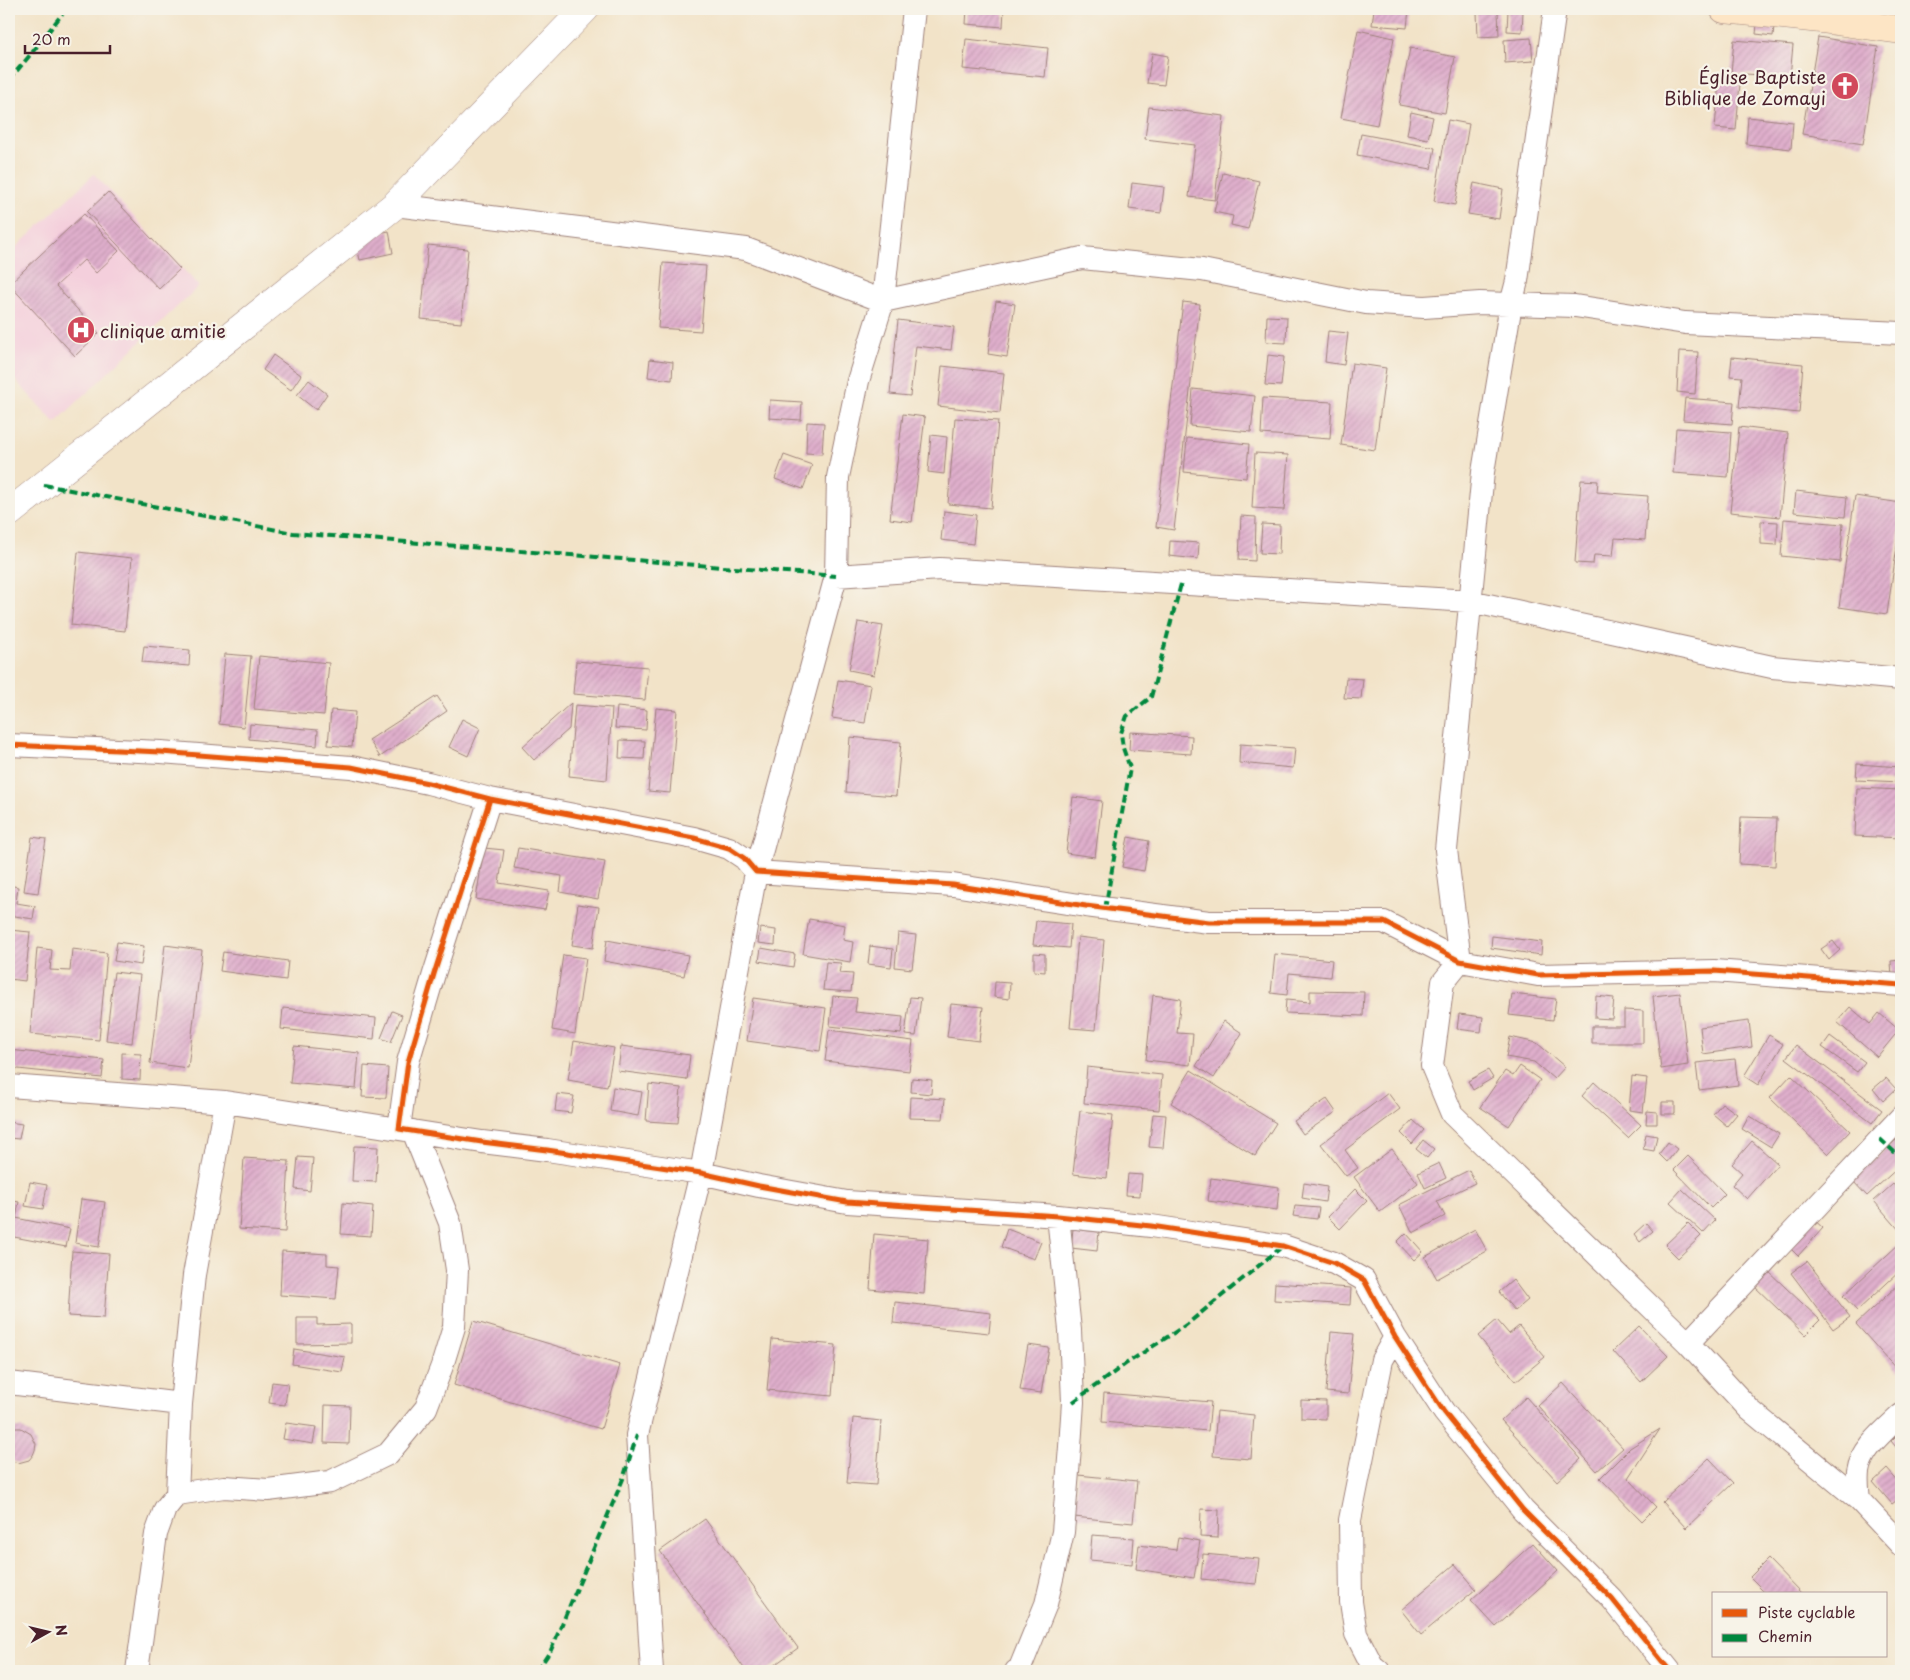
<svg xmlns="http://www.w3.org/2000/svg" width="1910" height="1680" font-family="'Playpen Sans',sans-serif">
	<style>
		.built { fill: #f4cfdc }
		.building { fill: url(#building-hatch) }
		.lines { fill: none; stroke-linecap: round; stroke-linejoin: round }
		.minor-casing { stroke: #9e817a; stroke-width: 24 }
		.tertiary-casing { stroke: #9e817a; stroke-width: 29 }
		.secondary-casing { stroke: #9e817a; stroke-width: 29 }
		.minor { stroke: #fff; stroke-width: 22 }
		.tertiary { stroke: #fff; stroke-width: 28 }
		.secondary { stroke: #fde5c5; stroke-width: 28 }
		.quiet { stroke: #00873e; stroke-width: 4; stroke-dasharray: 8 4; stroke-linecap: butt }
		.cycleway-casing { stroke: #f7f3e8; stroke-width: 8 }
		.cycleway { stroke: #e8590c; stroke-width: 5 }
		.labels { text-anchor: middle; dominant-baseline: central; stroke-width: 4.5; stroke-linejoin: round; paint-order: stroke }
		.poi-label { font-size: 18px; fill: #4a1f2b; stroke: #f7f3e8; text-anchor: end }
	</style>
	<defs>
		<pattern id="building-hatch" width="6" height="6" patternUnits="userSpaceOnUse" patternTransform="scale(1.25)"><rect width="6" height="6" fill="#dfafcc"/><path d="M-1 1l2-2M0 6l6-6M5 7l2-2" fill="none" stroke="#c196af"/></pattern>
	</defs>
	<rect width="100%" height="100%" fill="#f7f3e8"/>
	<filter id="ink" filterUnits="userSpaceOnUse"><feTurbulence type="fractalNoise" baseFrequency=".02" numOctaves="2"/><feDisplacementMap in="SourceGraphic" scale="10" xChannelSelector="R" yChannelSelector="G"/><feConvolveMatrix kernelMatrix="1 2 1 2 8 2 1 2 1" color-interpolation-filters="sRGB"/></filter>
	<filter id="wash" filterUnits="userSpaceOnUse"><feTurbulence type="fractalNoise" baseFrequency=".0096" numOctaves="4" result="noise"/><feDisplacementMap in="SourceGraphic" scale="20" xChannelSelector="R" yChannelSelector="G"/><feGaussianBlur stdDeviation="1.12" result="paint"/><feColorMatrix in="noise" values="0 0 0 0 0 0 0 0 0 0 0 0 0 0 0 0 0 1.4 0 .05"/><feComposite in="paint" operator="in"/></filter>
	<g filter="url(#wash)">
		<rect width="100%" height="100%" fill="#f2e3c8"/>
		<path class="built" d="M94,174L199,286L55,423L9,373V254Z"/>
		<g id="blocks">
			<path class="building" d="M967,9H1004L1003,27L966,24Z
				M1374,9H1409L1407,28L1372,25Z
				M1508,10L1523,11L1522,32L1507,31Z
				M1498,11L1499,36L1478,37L1477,12Z
				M1758,15L1775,16L1773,36L1756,34Z
				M1358,30L1394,38L1377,125L1341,118Z
				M1818,37L1878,47L1863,144L1802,134Z
				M1531,38L1533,61L1505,63L1504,40Z
				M966,39L1048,48L1045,77L963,69Z
				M1734,40L1793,45L1790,77L1731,73Z
				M1410,48L1455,57L1445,113L1399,105Z
				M1152,53L1168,56L1164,85L1147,83Z
				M1719,81L1740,83L1736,130L1715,128Z
				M1149,107L1224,116L1215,200L1189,197L1195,145L1145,139Z
				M1411,112L1433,117L1428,139L1407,135Z
				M1748,117L1793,122L1791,149L1746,144Z
				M1448,120L1469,124L1455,205L1434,201Z
				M1361,134L1435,148L1431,169L1357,155Z
				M1223,173L1259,181L1248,229L1231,225L1233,216L1214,212Z
				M1132,183L1164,187L1161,213L1129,209Z
				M1474,183L1503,189L1499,219L1468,214Z
				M108,192L180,269L159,289L87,212Z
				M84,214L119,251L96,273L84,260L56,286L99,333L75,356L9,284Z
				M389,231L393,253L360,260L355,238Z
				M428,245L468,249L461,323L421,319Z
				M663,263L706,266L701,331L658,328Z
				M996,301L1015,304L1007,357L988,354Z
				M1183,302L1200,304L1174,530L1156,527Z
				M1267,316L1287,317L1286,343L1266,342Z
				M898,320L954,327L951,350L916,346L910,396L890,394Z
				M1328,331L1348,333L1344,365L1325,362Z
				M1679,351L1698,352L1695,394L1677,392Z
				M273,355L301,375L291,390L263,370Z
				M1268,355L1284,357L1281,386L1265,385Z
				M1732,357L1803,364L1799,413L1739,407L1742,377L1730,376Z
				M650,359L673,362L672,380L648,377Z
				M1352,363L1386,368L1375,450L1341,445Z
				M942,366L1004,373L1000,413L938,406Z
				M309,380L327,394L316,410L297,395Z
				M1193,389L1255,396L1251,432L1190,426Z
				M1263,398L1332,402L1330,439L1261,434Z
				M1685,398L1734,402L1732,424L1683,420Z
				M770,400L802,402L801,420L769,418Z
				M903,414L925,417L912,522L890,519Z
				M955,418L998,421L991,508L948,504Z
				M807,422L824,423L822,454L806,453Z
				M1739,427L1788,433L1780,517L1730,512Z
				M1676,428L1731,432L1728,477L1673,473Z
				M931,435L947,437L944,474L928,472Z
				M1187,438L1249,444L1246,478L1184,472Z
				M1255,453L1288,455L1284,510L1252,508Z
				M784,455L812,465L803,489L775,479Z
				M1581,480L1598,481L1597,492L1648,496L1645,540L1615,538L1613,556L1594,555L1593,564L1575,563Z
				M1796,491L1847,497L1845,517L1794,512Z
				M1855,496L1901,503V519L1887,614L1839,607Z
				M944,511L976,515L973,544L941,540Z
				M1241,516L1256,517L1255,561L1239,560Z
				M1784,519L1843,524L1840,562L1781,556Z
				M1761,521L1778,522L1777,545L1761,544Z
				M1262,524L1280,525L1279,554L1260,553Z
				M1170,541L1199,543L1198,559L1169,556Z
				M78,552L132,558L125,631L71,625Z
				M858,622L883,626L874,675L849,670Z
				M144,646L190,650L189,666L142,662Z
				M225,654L251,656L244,727L219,724Z
				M259,656L329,663L324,715L254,709Z
				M576,661L648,667L645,700L573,694Z
				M1346,678L1363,679L1361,699L1344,698Z
				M838,680L871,685L865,723L832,718Z
				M437,696L447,711L380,757L369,740Z
				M571,703L569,729L534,760L522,747Z
				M575,705L612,708L607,780L569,776Z
				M617,707L647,710L646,730L615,728Z
				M656,708L677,710L670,793L648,791Z
				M331,710L355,712L352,747L328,745Z
				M462,719L480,728L468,756L449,747Z
				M250,724L318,730L317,746L249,739Z
				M1130,732L1192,736L1191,754L1129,750Z
				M850,737L901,742L896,796L846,792Z
				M620,740L645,741L644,759L619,758Z
				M1240,744L1295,748L1293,768L1239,763Z
				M1857,764L1901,767V782L1856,780Z
				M1857,788L1901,790V838L1855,836Z
				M1073,797L1102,801L1095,857L1066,853Z
				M1741,817L1777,818L1775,866L1739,864Z
				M32,837L46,839L38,893L24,891Z
				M1128,837L1149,841L1144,871L1122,867Z
				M484,848L504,850L499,883L549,891L545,910L476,899Z
				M518,848L605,862L598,899L560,892L562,876L514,868Z
				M9,885L18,887L16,903L35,906L33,919L9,915Z
				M578,904L599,907L593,948L572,945Z
				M809,919L845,925L843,940L853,942L850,962L803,954Z
				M1036,921L1071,924L1069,948L1033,945Z
				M760,928L776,930L775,945L758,943Z
				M9,930L30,932L25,981L9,979Z
				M898,933L916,935L912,969L895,967Z
				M1492,936L1542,942L1541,955L1491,948Z
				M1078,937L1104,940L1096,1030L1070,1028Z
				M607,940L688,955L684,976L604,961Z
				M1833,941L1840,950L1829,960L1821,949Z
				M117,942L144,946L141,965L114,961Z
				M165,945L202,950L188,1068L150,1063Z
				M870,946L893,949L891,967L868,964Z
				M37,948L52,950L50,970L70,971L72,949L107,953L99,1040L30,1034Z
				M761,948L795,954L793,967L759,961Z
				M223,952L288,961L286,980L220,971Z
				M1034,953L1045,954V972L1034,971Z
				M1275,954L1332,960L1330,977L1289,973L1287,995L1271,993Z
				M563,955L586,958L575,1034L552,1030Z
				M1901,960V977L1892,978L1891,961Z
				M826,962L841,963L839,973L853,974L851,992L823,990Z
				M114,972L140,975L132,1043L106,1040Z
				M995,982L1010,983L1009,999L994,997Z
				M1310,991L1364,992L1363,1016L1285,1013L1286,1000L1310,1002Z
				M1680,993L1688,1065L1661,1069L1653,996Z
				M1512,994L1556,999L1553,1020L1509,1015Z
				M1153,995L1181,999L1177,1033L1193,1034L1190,1065L1146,1060Z
				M833,996L857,998L855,1012L903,1017L901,1034L830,1026Z
				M1596,996L1614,998L1612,1019L1595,1018Z
				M910,997L921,998L916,1036L905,1035Z
				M753,998L826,1008L820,1051L747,1041Z
				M951,1004L983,1007L979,1041L947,1037Z
				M1850,1007L1870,1024L1879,1013L1899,1030L1877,1057L1837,1022Z
				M283,1008L376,1018L374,1039L281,1029Z
				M1624,1010L1643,1011V1043H1592V1026H1624Z
				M392,1011L402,1015L391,1042L381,1038Z
				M1459,1014L1483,1017L1481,1032L1457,1029Z
				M1224,1021L1242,1033L1214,1078L1196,1066Z
				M1749,1021L1752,1047L1703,1054L1700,1027Z
				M829,1030L913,1041L909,1071L825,1061Z
				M1769,1035L1783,1044L1758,1085L1744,1076Z
				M1830,1036L1865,1062L1857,1072L1822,1047Z
				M1510,1037L1537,1043L1565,1067L1554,1079L1534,1062L1506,1057Z
				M574,1041L614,1048L607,1087L568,1080Z
				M1796,1045L1882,1110L1872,1123L1786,1058Z
				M294,1046L359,1053L356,1089L290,1083Z
				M621,1046L690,1055L687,1080L618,1071Z
				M9,1050L104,1060L102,1078L9,1068Z
				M122,1053L141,1054L140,1080L122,1079Z
				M1735,1059L1738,1085L1699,1090L1696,1063Z
				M364,1066L388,1068L386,1098L362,1097Z
				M1520,1066L1540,1080L1509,1126L1480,1107L1505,1071L1513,1076Z
				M1087,1067L1162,1075L1159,1110L1084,1103Z
				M1191,1070L1276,1123L1255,1156L1171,1103Z
				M1488,1070L1493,1078L1473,1090L1468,1081Z
				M1791,1075L1850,1131L1828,1154L1770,1098Z
				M1632,1076L1647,1078L1643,1112L1629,1110Z
				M912,1078L932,1080L931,1094L911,1092Z
				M1886,1078L1896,1089L1883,1101L1873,1089Z
				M1594,1082L1641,1125L1628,1138L1582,1096Z
				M649,1084L681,1088L678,1123L646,1121Z
				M613,1087L642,1092L638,1116L610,1111Z
				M1388,1093L1400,1109L1345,1150L1358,1168L1346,1176L1321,1144Z
				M557,1094L574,1096L571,1113L555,1111Z
				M910,1097L945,1099L943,1119L909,1118Z
				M1327,1099L1336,1112L1303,1134L1294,1121Z
				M1662,1102H1675V1114H1662Z
				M1722,1103L1737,1114L1727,1126L1713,1114Z
				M1080,1111L1113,1115L1107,1178L1073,1174Z
				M1647,1111L1657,1112V1124H1646Z
				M1153,1114L1166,1115L1163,1148L1149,1147Z
				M1749,1116L1779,1134L1771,1147L1742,1129Z
				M1413,1120L1424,1130L1412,1144L1401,1133Z
				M9,1122L22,1124L19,1139L9,1138Z
				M1646,1134L1657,1136L1654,1151L1643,1149Z
				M1423,1140L1434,1149L1427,1158L1416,1149Z
				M1896,1140L1901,1147V1165L1867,1196L1852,1180Z
				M1752,1141L1778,1164L1747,1199L1732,1185L1742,1173L1732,1164Z
				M1668,1142L1677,1149L1667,1162L1659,1154Z
				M354,1146L378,1147L376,1182L352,1181Z
				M1392,1149L1418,1183L1380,1212L1354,1177Z
				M1688,1156L1725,1194L1711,1208L1674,1170Z
				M298,1157L313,1158L310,1191L295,1189Z
				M244,1158L289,1161L285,1232L239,1229Z
				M1439,1163L1446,1178L1425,1188L1418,1173Z
				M1469,1170L1475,1183L1437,1201L1445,1216L1413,1233L1399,1205Z
				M1128,1174L1142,1175L1140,1196L1126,1195Z
				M1211,1178L1279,1187L1277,1210L1208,1201Z
				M30,1182L47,1185L43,1209L25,1206Z
				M1304,1183L1327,1187L1325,1202L1302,1198Z
				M1893,1184L1901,1193V1232L1874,1201Z
				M1355,1189L1367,1201L1340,1229L1328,1217Z
				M1682,1189L1715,1220L1703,1233L1670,1202Z
				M81,1199L105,1202L99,1247L75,1243Z
				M9,1200L19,1202L16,1218L70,1229L66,1247L9,1236Z
				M343,1203L373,1206L371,1236L341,1234Z
				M1295,1206L1319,1208L1317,1219L1293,1216Z
				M1811,1217L1823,1228L1798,1256L1786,1244Z
				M1646,1223L1653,1231L1640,1242L1634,1234Z
				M1688,1223L1701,1236L1678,1258L1665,1245Z
				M1007,1229L1041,1242L1034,1259L1001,1247Z
				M1073,1229L1099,1232L1097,1251L1071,1248Z
				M1475,1229L1487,1251L1437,1279L1425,1257Z
				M1406,1233L1423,1252L1414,1260L1397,1242Z
				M874,1234L928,1239L924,1294L870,1289Z
				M1900,1243L1901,1270L1857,1311L1843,1296Z
				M72,1251L109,1254L104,1318L68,1316Z
				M282,1251L327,1254V1265L339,1266L336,1299L280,1295Z
				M1807,1261L1850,1317L1833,1329L1791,1273Z
				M1767,1270L1820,1320L1805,1335L1753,1285Z
				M1513,1280L1528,1300L1515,1311L1499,1292Z
				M1901,1282V1368L1898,1371L1856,1324Z
				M1275,1283L1351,1288L1350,1305L1274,1300Z
				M895,1302L991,1313L989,1333L893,1323Z
				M297,1318H317V1325L351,1324V1343L297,1344Z
				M1497,1320L1509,1334L1519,1326L1545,1357L1516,1381L1478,1336Z
				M473,1321L620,1365L601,1429L454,1385Z
				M1639,1326L1668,1356L1641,1382L1613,1351Z
				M1331,1332L1354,1334L1348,1394L1326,1392Z
				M772,1339L836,1345L832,1396L767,1390Z
				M1028,1345L1049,1348L1041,1393L1020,1390Z
				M294,1349L345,1357L342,1372L292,1364Z
				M272,1382L288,1384L285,1405L269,1403Z
				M1563,1383L1623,1448L1597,1471L1538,1406Z
				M1104,1393L1211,1402L1208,1431L1102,1422Z
				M1526,1397L1581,1459L1557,1481L1501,1420Z
				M1301,1400L1326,1401V1419L1301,1418Z
				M325,1405L350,1406L349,1444L324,1443Z
				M1217,1411L1254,1415L1251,1459L1213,1456Z
				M853,1418L881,1421L876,1485L847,1483Z
				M286,1423L316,1427L313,1444L283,1439Z
				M16,1428H21L31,1434L36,1444L35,1450L33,1455L29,1460L18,1463L9,1460V1431Z
				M1660,1429L1628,1478L1656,1507L1642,1521L1600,1478L1630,1448Z
				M1901,1431V1453L1891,1441Z
				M1709,1458L1733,1483L1686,1528L1662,1502Z
				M1887,1469L1901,1485V1497L1892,1504L1873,1482Z
				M1078,1475L1137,1481L1133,1523L1074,1517Z
				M1201,1509L1219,1510L1218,1538L1200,1537Z
				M705,1519L798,1648L766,1671H746L660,1551Z
				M1092,1535L1134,1538L1132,1564L1090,1560Z
				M1178,1537L1200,1541L1194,1578L1136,1569L1139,1545L1176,1550Z
				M1533,1543L1558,1571L1496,1627L1471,1600Z
				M1203,1554L1259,1559L1256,1584L1201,1579Z
				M1768,1559L1802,1594H1767L1750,1577Z
				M1455,1564L1476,1589L1421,1635L1401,1610Z"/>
		</g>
	</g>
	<g filter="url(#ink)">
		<use href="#blocks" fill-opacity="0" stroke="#9e817a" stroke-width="1"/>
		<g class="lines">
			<defs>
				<path id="minor" d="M1555,9L1517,281L1511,304L1483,472L1446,850L1460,961L1443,982L1432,1066L1452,1114L1688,1343L1750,1410L1859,1500L1901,1545
					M395,205L746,249L883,301L1082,258L1202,270L1366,303L1424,307L1480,303L1575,306L1685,323L1901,333
					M836,576L940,569L1470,601L1772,667L1901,679
					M9,745L161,752L351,767L428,783L490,799L694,838L729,848L744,858L756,872L953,885L1086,906L1209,922H1384L1460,961L1538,975L1714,971L1901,985
					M490,799L434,974L408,1062L399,1129L482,1142L547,1150L701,1173L759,1186L847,1202L1058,1216L1151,1226L1283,1246L1334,1263L1364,1280L1395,1337L1444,1412L1523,1510L1612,1599L1670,1671
					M9,1086L225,1102L399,1129
					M1688,1343L1901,1117
					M9,1383L181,1404
					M177,1494L181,1404L194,1275L225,1102
					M1859,1500C1858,1491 1857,1480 1858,1472C1861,1449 1885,1430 1901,1415
					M137,1671L156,1534L165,1509L177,1494L224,1487L268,1490L330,1482L388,1454L426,1408L442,1366L454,1327L457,1270L450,1223L413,1131
					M652,1671L637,1435L701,1173L756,872L836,576L838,477L858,381L883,301L914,9
					M1016,1671L1020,1668L1046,1604L1063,1532L1070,1447L1073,1402L1070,1330L1058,1216
					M1379,1671L1372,1665L1356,1634L1351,1602L1350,1520L1382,1360L1395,1337"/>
				<path id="tertiary" d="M9,513L395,205L585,9"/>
				<path id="secondary" d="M1724,9L1821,19L1901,30"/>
			</defs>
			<use href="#minor" class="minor-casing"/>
			<use href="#tertiary" class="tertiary-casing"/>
			<use href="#secondary" class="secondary-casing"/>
			<use href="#minor" class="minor"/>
			<use href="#tertiary" class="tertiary"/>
			<use href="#secondary" class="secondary"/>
			<path class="quiet" d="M9,80L31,54L66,9
				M44,485L293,533L836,576
				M1105,909L1130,768L1123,748L1121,733L1127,716L1151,697L1181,584
				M1880,1139L1901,1158
				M1073,1402L1127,1363L1186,1325L1283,1246
				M537,1671L551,1650L623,1479L637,1435"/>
			<defs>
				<path id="cycleway" d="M9,745L161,752L351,767L428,783L490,799L694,838L729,848L744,858L756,872L953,885L1086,906L1209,922H1384L1460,961L1538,975L1714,971L1901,985
					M490,799L434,974L408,1062L399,1129L482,1142L547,1150L701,1173L759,1186L847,1202L1058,1216L1151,1226L1283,1246L1334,1263L1364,1280L1395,1337L1444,1412L1523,1510L1612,1599L1670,1671"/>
			</defs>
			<use href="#cycleway" class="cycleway-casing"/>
			<use href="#cycleway" class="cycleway"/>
		</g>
	</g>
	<defs>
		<symbol id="church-disc" viewBox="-11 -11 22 22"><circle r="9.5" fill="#d1495b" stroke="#f7f3e8"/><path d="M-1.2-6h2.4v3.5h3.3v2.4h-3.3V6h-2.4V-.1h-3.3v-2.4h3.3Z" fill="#fff"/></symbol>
		<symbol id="hospital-disc" viewBox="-11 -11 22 22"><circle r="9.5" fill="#d1495b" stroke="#f7f3e8"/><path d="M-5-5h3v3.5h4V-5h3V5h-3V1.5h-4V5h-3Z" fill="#fff"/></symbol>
	</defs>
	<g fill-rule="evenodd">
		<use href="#church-disc" x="1829" y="70" width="32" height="32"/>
		<use href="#hospital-disc" x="65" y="314" width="32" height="32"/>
	</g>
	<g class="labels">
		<g class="poi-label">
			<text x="1826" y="76">Église Baptiste<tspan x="1826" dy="21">Biblique de Zomayi</tspan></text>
			<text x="100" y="330" text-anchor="start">clinique amitie</text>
		</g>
	</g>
	<rect width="1910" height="1680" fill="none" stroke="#f7f3e8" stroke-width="30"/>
	<rect x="1712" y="1592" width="175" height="65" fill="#f7f3e8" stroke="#b29e9c"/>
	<rect x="1722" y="1609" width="25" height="8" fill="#e8590c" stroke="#b29e9c"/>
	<text x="1758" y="1618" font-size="15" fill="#4a1f2b">Piste cyclable</text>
	<rect x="1722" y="1634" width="25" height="8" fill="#00873e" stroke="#b29e9c"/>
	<text x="1758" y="1642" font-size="15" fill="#4a1f2b">Chemin</text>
	<g transform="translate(48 1632) rotate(82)" stroke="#f7f3e8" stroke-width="4" paint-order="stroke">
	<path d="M0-4L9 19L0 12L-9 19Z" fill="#4a1f2b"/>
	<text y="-8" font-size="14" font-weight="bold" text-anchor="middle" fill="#4a1f2b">N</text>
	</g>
	<path d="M25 45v8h85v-8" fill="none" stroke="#4a1f2b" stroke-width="2.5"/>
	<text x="32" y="45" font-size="15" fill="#4a1f2b" stroke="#f7f3e8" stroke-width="4" paint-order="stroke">20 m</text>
</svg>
